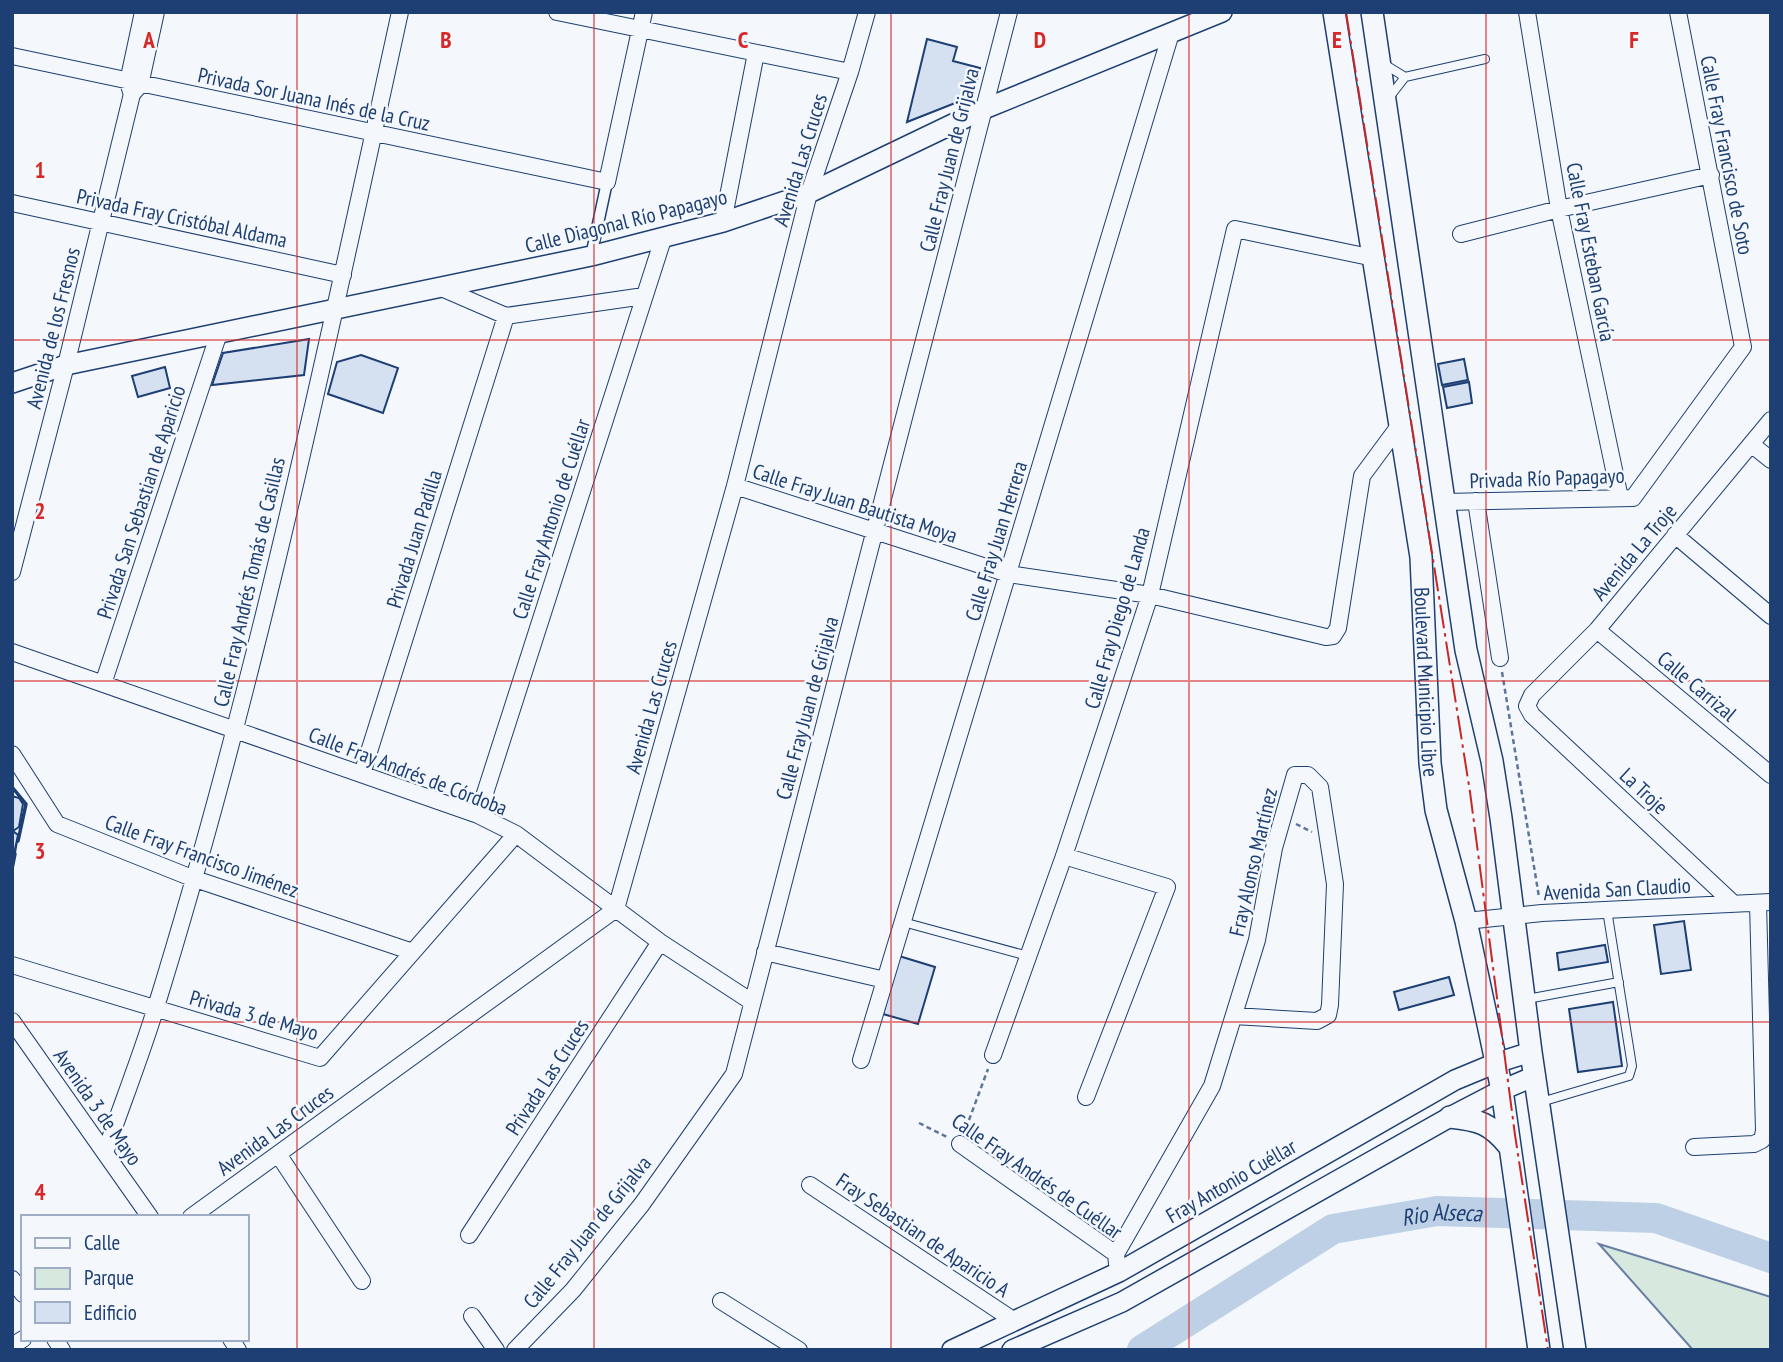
<svg xmlns="http://www.w3.org/2000/svg" width="1783" height="1362" font-family="'PT Sans Narrow',sans-serif">
	<style>
		.green { fill: #d7e8df; stroke: #687fa3; stroke-width: 2 }
		.lines { fill: none; stroke-linecap: round; stroke-linejoin: round }
		.river { stroke: #bed0e5; stroke-width: 30 }
		.building { fill: #d5e0f0; stroke: #1d3f73; stroke-width: 2 }
		.service-casing { stroke: #1d3f73; stroke-width: 10 }
		.pedestrian-casing { stroke: #1d3f73; stroke-width: 13 }
		.minor-casing { stroke: #1d3f73; stroke-width: 18 }
		.tertiary-casing { stroke: #1d3f73; stroke-width: 22 }
		.secondary-casing { stroke: #1d3f73; stroke-width: 24 }
		.path { stroke: #5e769c; stroke-width: 2.5; stroke-dasharray: 5 3.5; stroke-linecap: butt }
		.service { stroke: #f4f7fb; stroke-width: 8 }
		.pedestrian { stroke: #f4f7fb; stroke-width: 10 }
		.minor { stroke: #f4f7fb; stroke-width: 16 }
		.tertiary { stroke: #f4f7fb; stroke-width: 19 }
		.secondary { stroke: #f4f7fb; stroke-width: 21 }
		.wall { stroke: #1d3f73; stroke-width: 3.5 }
		.power { stroke: #c62828; stroke-width: 2; stroke-dasharray: 24 5 3.5 5; stroke-linecap: butt }
		.grid { fill: none; stroke: #d62828; stroke-width: 2; stroke-opacity: 0.55 }
		.labels { text-anchor: middle; dominant-baseline: central; stroke-width: 5; stroke-linejoin: round; paint-order: stroke }
		.street-label { font-size: 21px; fill: #1d3f73; stroke: #f4f7fb }
		.water-label { font-size: 23px; font-style: italic; fill: #1d3f73; stroke: #f4f7fb }
		.grid-label { font-size: 23px; text-anchor: middle; font-weight: bold; fill: #d62828; stroke: #f4f7fb; stroke-width: 5; stroke-linejoin: round; paint-order: stroke }
	</style>
	<rect width="100%" height="100%" fill="#f4f7fb"/>
	<path class="green" d="M1599,1244L1771,1297V1350H1693Z"/>
	<g class="lines">
		<path class="river" id="s1" d="M1142,1350L1333,1229L1437,1211L1656,1218L1771,1258"/>
	</g>
	<path class="building" d="M927,39L957,47L953,61L980,68L973,96L907,122Z
		M309,339L304,375L212,385L223,353Z
		M361,355L398,368L383,413L328,394L337,362Z
		M1464,359L1468,380L1442,385L1438,364Z
		M165,367L170,388L138,397L132,376Z
		M1469,382L1472,403L1447,408L1443,387Z
		M12,796L19,798L23,804L19,827L13,831L18,835L13,859Z
		M12,796L19,798L23,804L19,827L13,831L18,835L14,859L12,858Z
		M1684,921L1691,970L1661,974L1654,925Z
		M1605,945L1608,962L1559,970L1557,953Z
		M899,956L935,967L918,1024L883,1014Z
		M1449,977L1454,995L1399,1010L1394,992Z
		M1613,1002L1622,1066L1578,1072L1569,1009Z"/>
	<g class="lines">
		<defs>
			<path id="service" d="M1384,64L1405,77
				M1388,99L1405,77L1485,59
				M903,922L1028,956
				M1527,999L1619,982
				M1541,1102L1629,1076L1632,1066L1607,910"/>
			<path id="pedestrian" d="M591,256L607,182"/>
			<path id="minor" d="M557,12L850,72
				M1527,12L1559,209L1620,498
				M12,56L607,182L644,12
				M131,92L128,82L143,12
				M12,203L343,275
				M723,222L756,53
				M1461,234L1559,209L1711,175
				M439,287L506,316L644,296
				M1751,444L1771,460
				M735,486L1008,574L1150,595L1326,637L1333,636L1338,628L1362,476L1399,426
				M1476,501L1500,658
				M1444,502L1633,498L1743,347L1678,12
				M1675,535L1771,616
				M12,572L66,365L132,94L140,85L156,12
				M1597,630L1771,775
				M12,652L478,815L516,834L660,942L752,1002
				M103,684L219,333
				M12,754L57,824L192,878L413,952
				M362,774L506,316
				M478,815L664,236
				M1064,856L1167,887L1086,1097
				M1734,904L1532,715L1527,706L1532,695L1597,630L1771,420
				M1466,921L1542,913L1771,902
				M765,952L885,980
				M12,965L320,1058L516,834
				M12,1021L150,1217
				M993,1055L1064,856L1150,595L1235,229L1374,258
				M861,1060L1171,33
				M960,1144L1116,1254L1117,1264
				M1694,1147L1754,1144L1762,1140L1764,1131L1758,903
				M105,1153C122,1104 141,1056 156,1007C257,681 327,346 400,12
				M278,1154L362,1281
				M810,1185L1013,1320
				M191,1217L616,909L735,486L809,193L850,72L867,12
				M469,1235L660,942
				M1116,1254L1212,1086L1257,940L1274,848L1295,775H1308L1320,787L1335,884L1330,1005L1328,1015L1317,1021L1234,1016
				M12,1279L23,1294
				M721,1301L799,1350
				M472,1316L496,1350
				M55,1339L62,1350
				M231,1339L238,1350
				M12,1346L23,1339
				M515,1350L573,1290L642,1204L734,1074L1009,12"/>
			<path id="tertiary" d="M12,383L66,365L591,256L723,222L809,193L984,109L1222,12
				M952,1350L1119,1272L1455,1080L1496,1063L1531,1052
				M1012,1350L1122,1302L1450,1117L1502,1090L1535,1076"/>
			<g id="secondary">
				<path id="s2" d="M1334,12L1421,557L1430,763L1436,810L1466,921L1502,1090L1539,1350"/>
				<path d="M1372,12L1466,650L1492,761L1501,818L1531,1052L1575,1350"/>
				<path d="M1450,1117C1479,1120 1490,1123 1509,1146"/>
			</g>
		</defs>
		<use href="#service" class="service-casing"/>
		<use href="#pedestrian" class="pedestrian-casing"/>
		<use href="#minor" class="minor-casing"/>
		<use href="#tertiary" class="tertiary-casing"/>
		<use href="#secondary" class="secondary-casing"/>
		<path class="path" d="M1502,672L1539,897
			M1296,824L1312,832
			M919,1123L947,1137
			M966,1128L988,1069"/>
		<use href="#service" class="service"/>
		<use href="#pedestrian" class="pedestrian"/>
		<use href="#minor" class="minor"/>
		<use href="#tertiary" class="tertiary"/>
		<use href="#secondary" class="secondary"/>
		<path class="wall" d="M12,787L26,804L18,841
			M12,869L15,854"/>
		<path class="power" d="M1346,12L1470,792L1515,1135L1548,1350"/>
	</g>
	<path class="grid" d="M297,12V1350M594,12V1350M891,12V1350M1189,12V1350M1486,12V1350M12,340H1771M12,681H1771M12,1022H1771"/>
	<g class="labels">
		<g class="street-label">
			<text transform="translate(314 99) rotate(12)">Privada Sor Juana Inés de la Cruz</text>
			<text transform="translate(1727 155) rotate(79)">Calle Fray Francisco de Soto</text>
			<text transform="translate(800 160) rotate(-73)">Avenida Las Cruces</text>
			<text transform="translate(949 160) rotate(-76)">Calle Fray Juan de Grijalva</text>
			<text transform="translate(182 218) rotate(12)">Privada Fray Cristóbal Aldama</text>
			<text transform="translate(626 221) rotate(-14)">Calle Diagonal Río Papagayo</text>
			<text transform="translate(1591 252) rotate(79)">Calle Fray Esteban García</text>
			<text transform="translate(53 328) rotate(-76)">Avenida de los Fresnos</text>
			<text transform="translate(1547 478) rotate(-2)">Privada Río Papagayo</text>
			<text transform="translate(141 502) rotate(-72)">Privada San Sebastian de Aparicio</text>
			<text transform="translate(855 503) rotate(18)">Calle Fray Juan Bautista Moya</text>
			<text transform="translate(551 519) rotate(-72)">Calle Fray Antonio de Cuéllar</text>
			<text transform="translate(414 539) rotate(-73)">Privada Juan Padilla</text>
			<text transform="translate(996 541) rotate(-73)">Calle Fray Juan Herrera</text>
			<text transform="translate(1634 552) rotate(-50)">Avenida La Troje</text>
			<text transform="translate(249 582) rotate(-77)">Calle Fray Andrés Tomás de Casillas</text>
			<text transform="translate(1117 618) rotate(-74)">Calle Fray Diego de Landa</text>
			<text stroke="none"><textPath href="#s2" startOffset="677">Boulevard Municipio Libre</textPath></text>
			<text transform="translate(1697 686) rotate(40)">Calle Carrizal</text>
			<text transform="translate(651 707) rotate(-74)">Avenida Las Cruces</text>
			<text transform="translate(807 708) rotate(-75)">Calle Fray Juan de Grijalva</text>
			<text transform="translate(408 771) rotate(21)">Calle Fray Andrés de Córdoba</text>
			<text transform="translate(1644 791) rotate(43)">La Troje</text>
			<text transform="translate(202 856) rotate(20)">Calle Fray Francisco Jiménez</text>
			<text transform="translate(1253 862) rotate(-77)">Fray Alonso Martínez</text>
			<text transform="translate(1617 889) rotate(-3)">Avenida San Claudio</text>
			<text transform="translate(254 1015) rotate(16)">Privada 3 de Mayo</text>
			<text transform="translate(547 1077) rotate(-57)">Privada Las Cruces</text>
			<text transform="translate(98 1107) rotate(55)">Avenida 3 de Mayo</text>
			<text transform="translate(275 1130) rotate(-36)">Avenida Las Cruces</text>
			<text transform="translate(1037 1176) rotate(35)">Calle Fray Andrés de Cuéllar</text>
			<text transform="translate(1231 1181) rotate(-30)">Fray Antonio Cuéllar</text>
			<text transform="translate(587 1232) rotate(-51)">Calle Fray Juan de Grijalva</text>
			<text transform="translate(923 1235) rotate(34)">Fray Sebastian de Aparicio A</text>
		</g>
		<g class="water-label">
			<text stroke="none"><textPath href="#s1" startOffset="336">Rio Alseca</textPath></text>
		</g>
	</g>
	<g class="grid-label">
		<text x="149" y="48">A</text>
		<text x="446" y="48">B</text>
		<text x="743" y="48">C</text>
		<text x="1040" y="48">D</text>
		<text x="1337" y="48">E</text>
		<text x="1634" y="48">F</text>
		<text x="40" y="178">1</text>
		<text x="40" y="519">2</text>
		<text x="40" y="859">3</text>
		<text x="40" y="1200">4</text>
	</g>
	<rect width="1783" height="1362" fill="none" stroke="#1d3f73" stroke-width="28"/>
	<rect x="21" y="1215" width="228" height="126" fill="#f4f7fb" stroke="#9eadc5" stroke-width="2"/>
	<rect x="35" y="1238" width="35" height="10" fill="#f4f7fb" stroke="#9eadc5" stroke-width="2"/>
	<text x="84" y="1250" font-size="21" fill="#1d3f73">Calle</text>
	<rect x="35" y="1268" width="35" height="21" fill="#d7e8df" stroke="#9eadc5" stroke-width="2"/>
	<text x="84" y="1285" font-size="21" fill="#1d3f73">Parque</text>
	<rect x="35" y="1302" width="35" height="21" fill="#d5e0f0" stroke="#9eadc5" stroke-width="2"/>
	<text x="84" y="1320" font-size="21" fill="#1d3f73">Edificio</text>
</svg>
